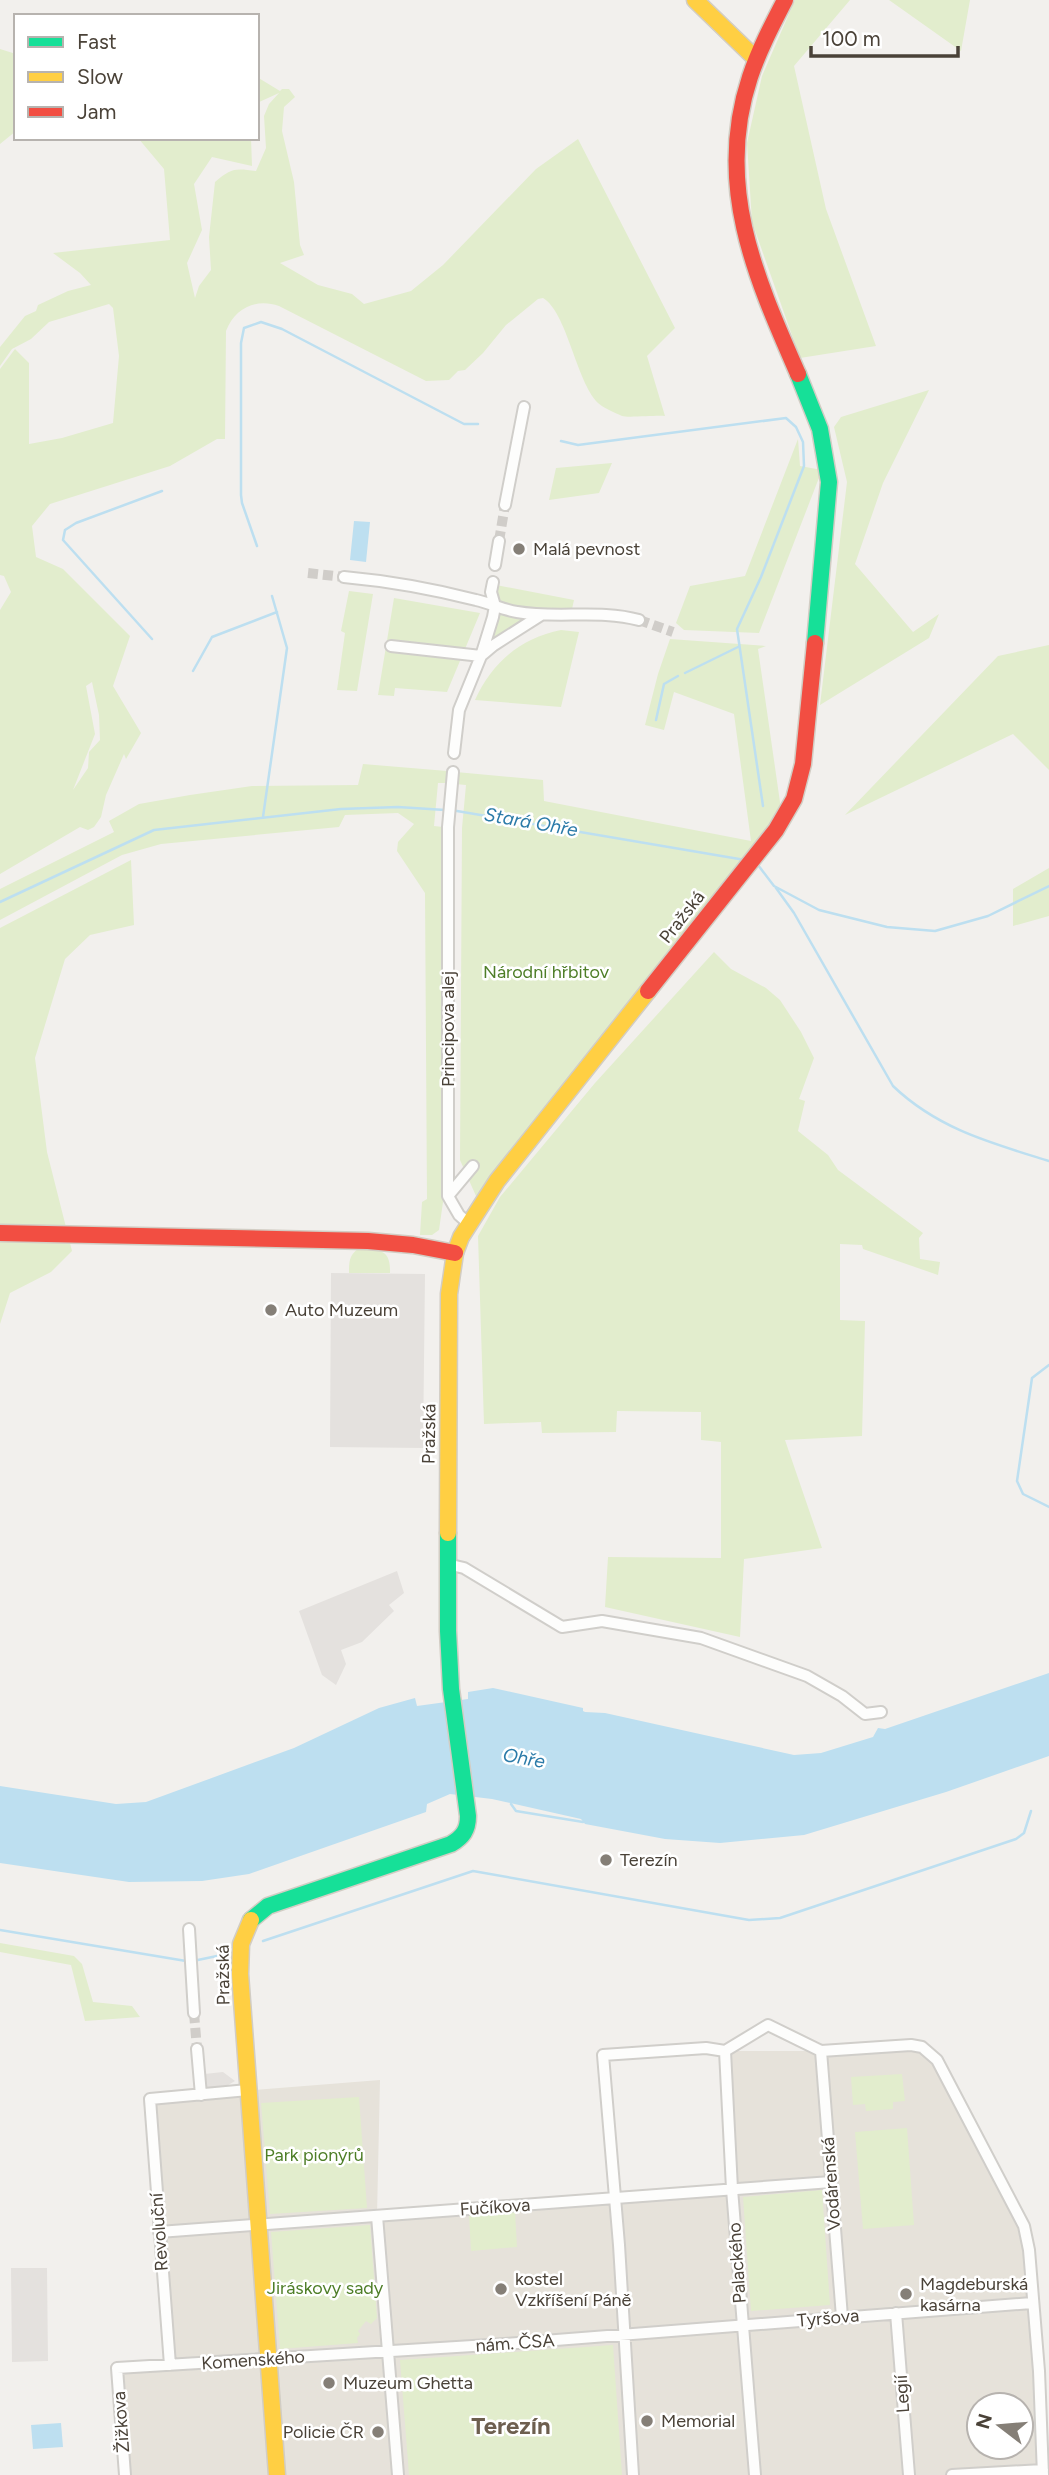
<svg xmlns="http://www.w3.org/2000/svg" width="1049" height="2475" font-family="Figtree,sans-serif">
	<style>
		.residential { fill: #e6e2da; fill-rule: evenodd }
		.green { fill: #e2edcd; fill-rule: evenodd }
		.parking { fill: #e4e1de }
		.water { fill: #bddff0 }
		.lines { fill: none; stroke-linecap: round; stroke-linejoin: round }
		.stream { stroke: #bddff0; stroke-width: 2.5 }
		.street-tunnel { stroke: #d0cdc9; stroke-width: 10; stroke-dasharray: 10 5; stroke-linecap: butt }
		.street-casing { stroke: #d0ceca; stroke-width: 14 }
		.fast-casing { stroke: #d2cdc4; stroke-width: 19 }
		.slow-casing { stroke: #d2cdc4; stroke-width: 19 }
		.jam-casing { stroke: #d2cdc4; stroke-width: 19 }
		.street { stroke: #fdfdfc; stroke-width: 10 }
		.fast { stroke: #16e098; stroke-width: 16 }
		.slow { stroke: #ffcf43; stroke-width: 16 }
		.jam { stroke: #f24e42; stroke-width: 16 }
		.poi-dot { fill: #857f77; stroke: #fff; stroke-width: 2.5 }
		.labels { text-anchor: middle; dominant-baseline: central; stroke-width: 5; stroke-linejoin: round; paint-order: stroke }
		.poi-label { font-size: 18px; fill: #4a4238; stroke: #fff; text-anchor: start }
		.street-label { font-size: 18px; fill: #4a4238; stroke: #fff }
		.park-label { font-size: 18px; fill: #4e7e28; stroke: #fff }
		.water-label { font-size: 19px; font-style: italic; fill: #2a7aa8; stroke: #fff }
		.district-label { font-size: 24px; font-weight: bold; fill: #6d5f4f; stroke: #fff }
	</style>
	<rect width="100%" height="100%" fill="#f2f0ed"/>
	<path class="residential" d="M911,2045L930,2052L1024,2226L1043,2475H126L117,2368L170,2365L159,2232L143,2099L380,2080L377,2215L731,2189L725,2051H821ZM979,2405H1021V2447H979Z"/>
	<path class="green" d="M795,0H850L794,66L826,209L876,346L800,358L752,222L747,143L762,76Z
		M889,0H970L961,51Z
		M0,49L16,54V131L0,144Z
		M257,77L280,91L282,89H289L295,97L284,107L282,131L294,182L300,245L304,255L280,263L318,285L352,294L364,304L411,291L443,265L536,169L578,139L675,328L647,356L665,416C656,415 628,418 622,416C616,413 603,408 598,403C576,381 567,312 543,298L538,299L506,325L483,353L465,370L458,371L449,380L426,381L279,306C256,298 235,308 226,331L225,439H217L170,466L50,504L32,526L36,557L63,569L130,636L113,686L141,733L126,759L124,754L106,795L101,817L94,827L88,830L80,827L0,874V610L11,592L4,576L0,575V369L15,349L29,363V444L62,438L113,423L119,356L113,308L109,304L49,322L31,339L12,349L0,366V347L25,316L36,311L38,305L68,291L91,285L80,273L53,253L170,240L164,169L138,138H251L252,166L212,157L194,184L202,230L187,263L195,298L199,286L211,270L209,237L215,182C231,168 235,168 256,171L266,148L264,116L269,104L279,93L257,103ZM92,682L99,715L100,740L89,752L88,768L73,790L95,734L86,686Z
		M929,390L883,483L855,564L913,632L939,614L929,638L820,705L847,482L834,427L841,417Z
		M798,439L800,466L822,470L759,633L684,630L676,623L690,586L745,576Z
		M612,463L599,493L549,500L556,468Z
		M496,585L574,600L572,609L524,610L496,603Z
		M349,591L373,594L357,691L337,690L345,633L341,631Z
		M394,598L480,613L447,692L395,688L394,696L378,695Z
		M499,613L526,617L493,640L491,639Z
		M561,630L579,632L561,707L475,700C492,663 520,638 561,630Z
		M670,639L766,646L758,649L781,809L754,847L476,1196L460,1160L462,828L466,785L455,784L456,772L543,780L544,801L751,841L734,714L674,692L664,730L645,725L658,674Z
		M1049,645V770L1013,734L845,815L998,656Z
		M363,764L447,771L446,783H438L434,826L443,827L444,1195L439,1230L432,1235H420L422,1202L427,1199L425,893L397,851L398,842L414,824L398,813L345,815L339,827L161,844L122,855L0,920V889L114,832L109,821L139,804L190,795L252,786L358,785Z
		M131,860L134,925L90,935L65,959L35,1058L47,1152L72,1251L51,1272L10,1293L0,1324V928Z
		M1049,868V916L1013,926V889Z
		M714,952L731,969L766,988L780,1000L801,1032L814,1058L799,1099L805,1101L798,1131L828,1155L838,1170L923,1233L919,1238L920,1259L940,1262L938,1275L863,1249L862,1245L840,1244V1320L865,1321L862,1436L785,1440L822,1548L744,1559L740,1637L605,1607L608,1557L721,1558V1442L701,1440V1412L617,1411L616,1432L542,1433L541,1422L484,1424L478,1236L500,1197L595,1083Z
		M358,1249C379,1250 391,1248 390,1273H349C349,1263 349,1255 358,1249Z
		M0,1943L74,1956L82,1964L93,2002L132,2006L140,2017L85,2021L71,1965L0,1952Z
		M902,2074L905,2101L893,2102V2109L866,2111L865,2104L853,2105L851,2077Z
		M359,2097L367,2208L270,2214L261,2103Z
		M907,2128L914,2225L863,2229L855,2132Z
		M822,2190L830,2305L751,2311L743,2197Z
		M515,2212L517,2247L471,2251L469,2215Z
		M370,2225L377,2318L371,2324L366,2321L358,2331L360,2334L357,2338L358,2343L280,2349L271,2232Z
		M613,2345L622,2475H409L400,2360Z"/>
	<path class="parking" d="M331,1273L425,1274L423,1448L330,1447Z
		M397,1571L404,1593L389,1605L394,1611L362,1642L341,1650L346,1664L336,1685L322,1675L299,1611Z
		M223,2072L235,2081L223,2088L197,2090L195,2075Z
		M11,2268H47L48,2361L12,2362Z"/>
	<path class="water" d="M354,521L370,522L366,562L350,560Z
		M1049,1673V1756L946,1792L804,1835L720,1843L665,1839L585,1824L581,1819L492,1799L450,1794L427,1804L426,1812L249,1874L202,1881L129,1882L0,1863V1786L116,1804L146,1802L294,1748L379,1708L415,1698L417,1706L468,1699V1692L493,1688L583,1708V1711L585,1712L605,1713L794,1755L821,1753L873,1737L878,1728L885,1729Z
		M61,2423L63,2447L33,2449L31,2425Z"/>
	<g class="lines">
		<path class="stream" d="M561,441L578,445L786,418L796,427L803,442L804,466L761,577L737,629L763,806
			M257,546L242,503L241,495V343L244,328L261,322L282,329L464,424H478
			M152,639L63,540L65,530L76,523L162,491
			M193,671L212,637L277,612
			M685,673L738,647
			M656,720L664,684L678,676
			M451,810L745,860
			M263,817L287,648L272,596
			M758,865L774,886L819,910L887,927L935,931L988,916L1049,886
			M776,888L794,913L893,1086C938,1129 991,1143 1049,1161
			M0,902L154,830L341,809L398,807L445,810
			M1049,1365L1032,1378L1017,1481L1023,1494L1049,1507
			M511,1804L516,1811L583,1822
			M0,1930L186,1961
			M263,1941L473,1871L749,1920L780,1918L1016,1839L1024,1833L1031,1811
			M193,1961L217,1956"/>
		<path class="street-tunnel" d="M499,541L505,505
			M308,573L344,577
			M639,620L673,632
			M194,2013L197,2049"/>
		<defs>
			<path id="street" d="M505,505L524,407
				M495,565L499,541
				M344,577C388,581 433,589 476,600C490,603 503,610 517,612C557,619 600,609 639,620
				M391,646L481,656L494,645L541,615
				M454,753L459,710L481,656L493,617L495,606L491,592L493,582
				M453,772L448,827V1196L459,1215L468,1223
				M448,1196L473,1166
				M447,1564L464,1568L562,1627L602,1621L701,1638L807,1676L842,1696L865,1714L881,1712
				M189,1929L194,2013
				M197,2049L201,2095
				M725,2051L732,2189L755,2475
				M821,2051L842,2317
				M377,2216L398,2475
				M159,2232L831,2182
				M896,2313L909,2475
				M170,2365L150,2099L248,2090
				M125,2475L117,2368L505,2344L1032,2303
				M633,2475L619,2245L603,2055L706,2048L725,2051L768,2025L821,2051L911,2045L922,2047L937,2060L1024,2226L1029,2250L1039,2371L1043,2475
				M952,2475L1043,2470"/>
			<path id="fast" d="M798,374L820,429L829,482L815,643
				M251,1920L268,1906L451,1844C463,1837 468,1830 468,1816L451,1689L448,1631V1533"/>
			<path id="slow" d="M695,0L756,59
				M448,1533L449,1294L455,1253L461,1237L497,1181L648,991
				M251,1920L241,1944L240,1974L277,2475"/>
			<path id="jam" d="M785,0C772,25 759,50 750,77C714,185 756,278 798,374
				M648,991L776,830L794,799L803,764L815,643
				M0,1233L368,1241L413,1245L455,1253"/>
		</defs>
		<use href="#street" class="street-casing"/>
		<use href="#fast" class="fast-casing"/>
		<use href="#slow" class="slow-casing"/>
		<use href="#jam" class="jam-casing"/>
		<use href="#street" class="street"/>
		<use href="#fast" class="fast"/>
		<use href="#slow" class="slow"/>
		<use href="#jam" class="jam"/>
	</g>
	<g class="poi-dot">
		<circle cx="519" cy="549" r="7"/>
		<circle cx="271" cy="1310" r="7"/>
		<circle cx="606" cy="1860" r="7"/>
		<circle cx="501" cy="2289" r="7"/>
		<circle cx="906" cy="2294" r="7"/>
		<circle cx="329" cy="2383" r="7"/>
		<circle cx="647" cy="2421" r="7"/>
		<circle cx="378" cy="2432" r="7"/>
	</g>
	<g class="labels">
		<g class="poi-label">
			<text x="533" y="549">Malá pevnost</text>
			<text x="285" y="1310">Auto Muzeum</text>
			<text x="620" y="1860">Terezín</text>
			<text x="515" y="2279">kostel<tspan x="515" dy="21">Vzkříšení Páně</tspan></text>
			<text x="920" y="2284">Magdeburská<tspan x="920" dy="21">kasárna</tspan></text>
			<text x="343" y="2383">Muzeum Ghetta</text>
			<text x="661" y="2421">Memorial</text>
			<text x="364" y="2432" text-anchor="end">Policie ČR</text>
		</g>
		<g class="street-label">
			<text transform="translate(682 917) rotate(-52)">Pražská</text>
			<text transform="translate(448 1029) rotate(-90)">Principova alej</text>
			<text transform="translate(429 1434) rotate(-89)">Pražská</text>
			<text transform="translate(223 1975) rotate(-91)">Pražská</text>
			<text transform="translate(831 2184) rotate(-94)">Vodárenská</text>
			<text transform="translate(495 2207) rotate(-4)">Fučíkova</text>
			<text transform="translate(159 2232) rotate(-94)">Revoluční</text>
			<text transform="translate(737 2263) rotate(-94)">Palackého</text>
			<text transform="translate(828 2318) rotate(-5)">Tyršova</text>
			<text transform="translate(515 2343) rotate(-4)">nám. ČSA</text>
			<text transform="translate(253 2360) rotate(-4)">Komenského</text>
			<text transform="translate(902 2394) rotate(-94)">Legií</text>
			<text transform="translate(121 2422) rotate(-94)">Žižkova</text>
		</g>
		<g class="park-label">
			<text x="546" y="972">Národní hřbitov</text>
			<text x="314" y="2155">Park pionýrů</text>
			<text x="325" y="2288">Jiráskovy sady</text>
		</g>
		<g class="water-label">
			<text transform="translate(531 822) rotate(10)">Stará Ohře</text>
			<text transform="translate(524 1758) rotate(10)">Ohře</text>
		</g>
		<g class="district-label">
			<text x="511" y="2425">Terezín</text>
		</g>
	</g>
	<rect x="14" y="14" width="245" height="126" fill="#ffffff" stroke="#b7b3af" stroke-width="2"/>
	<rect x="28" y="37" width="35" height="10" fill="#16e098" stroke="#b7b3af" stroke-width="2"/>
	<text x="77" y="49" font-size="21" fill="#4a4238">Fast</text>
	<rect x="28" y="72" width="35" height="10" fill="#ffcf43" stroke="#b7b3af" stroke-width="2"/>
	<text x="77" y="84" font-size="21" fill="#4a4238">Slow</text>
	<rect x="28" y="107" width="35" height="10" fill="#f24e42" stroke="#b7b3af" stroke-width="2"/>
	<text x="77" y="119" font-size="21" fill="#4a4238">Jam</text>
	<g transform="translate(1000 2426) rotate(286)"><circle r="33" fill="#ffffff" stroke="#b7b3af" stroke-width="2"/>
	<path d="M0-5L12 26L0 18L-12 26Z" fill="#857f77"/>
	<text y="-10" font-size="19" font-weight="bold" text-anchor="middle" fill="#4a4238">N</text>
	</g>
	<path d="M811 46v10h147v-10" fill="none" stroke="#4a4238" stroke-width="3.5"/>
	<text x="822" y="46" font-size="21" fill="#4a4238" stroke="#ffffff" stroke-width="5" paint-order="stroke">100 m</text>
</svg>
